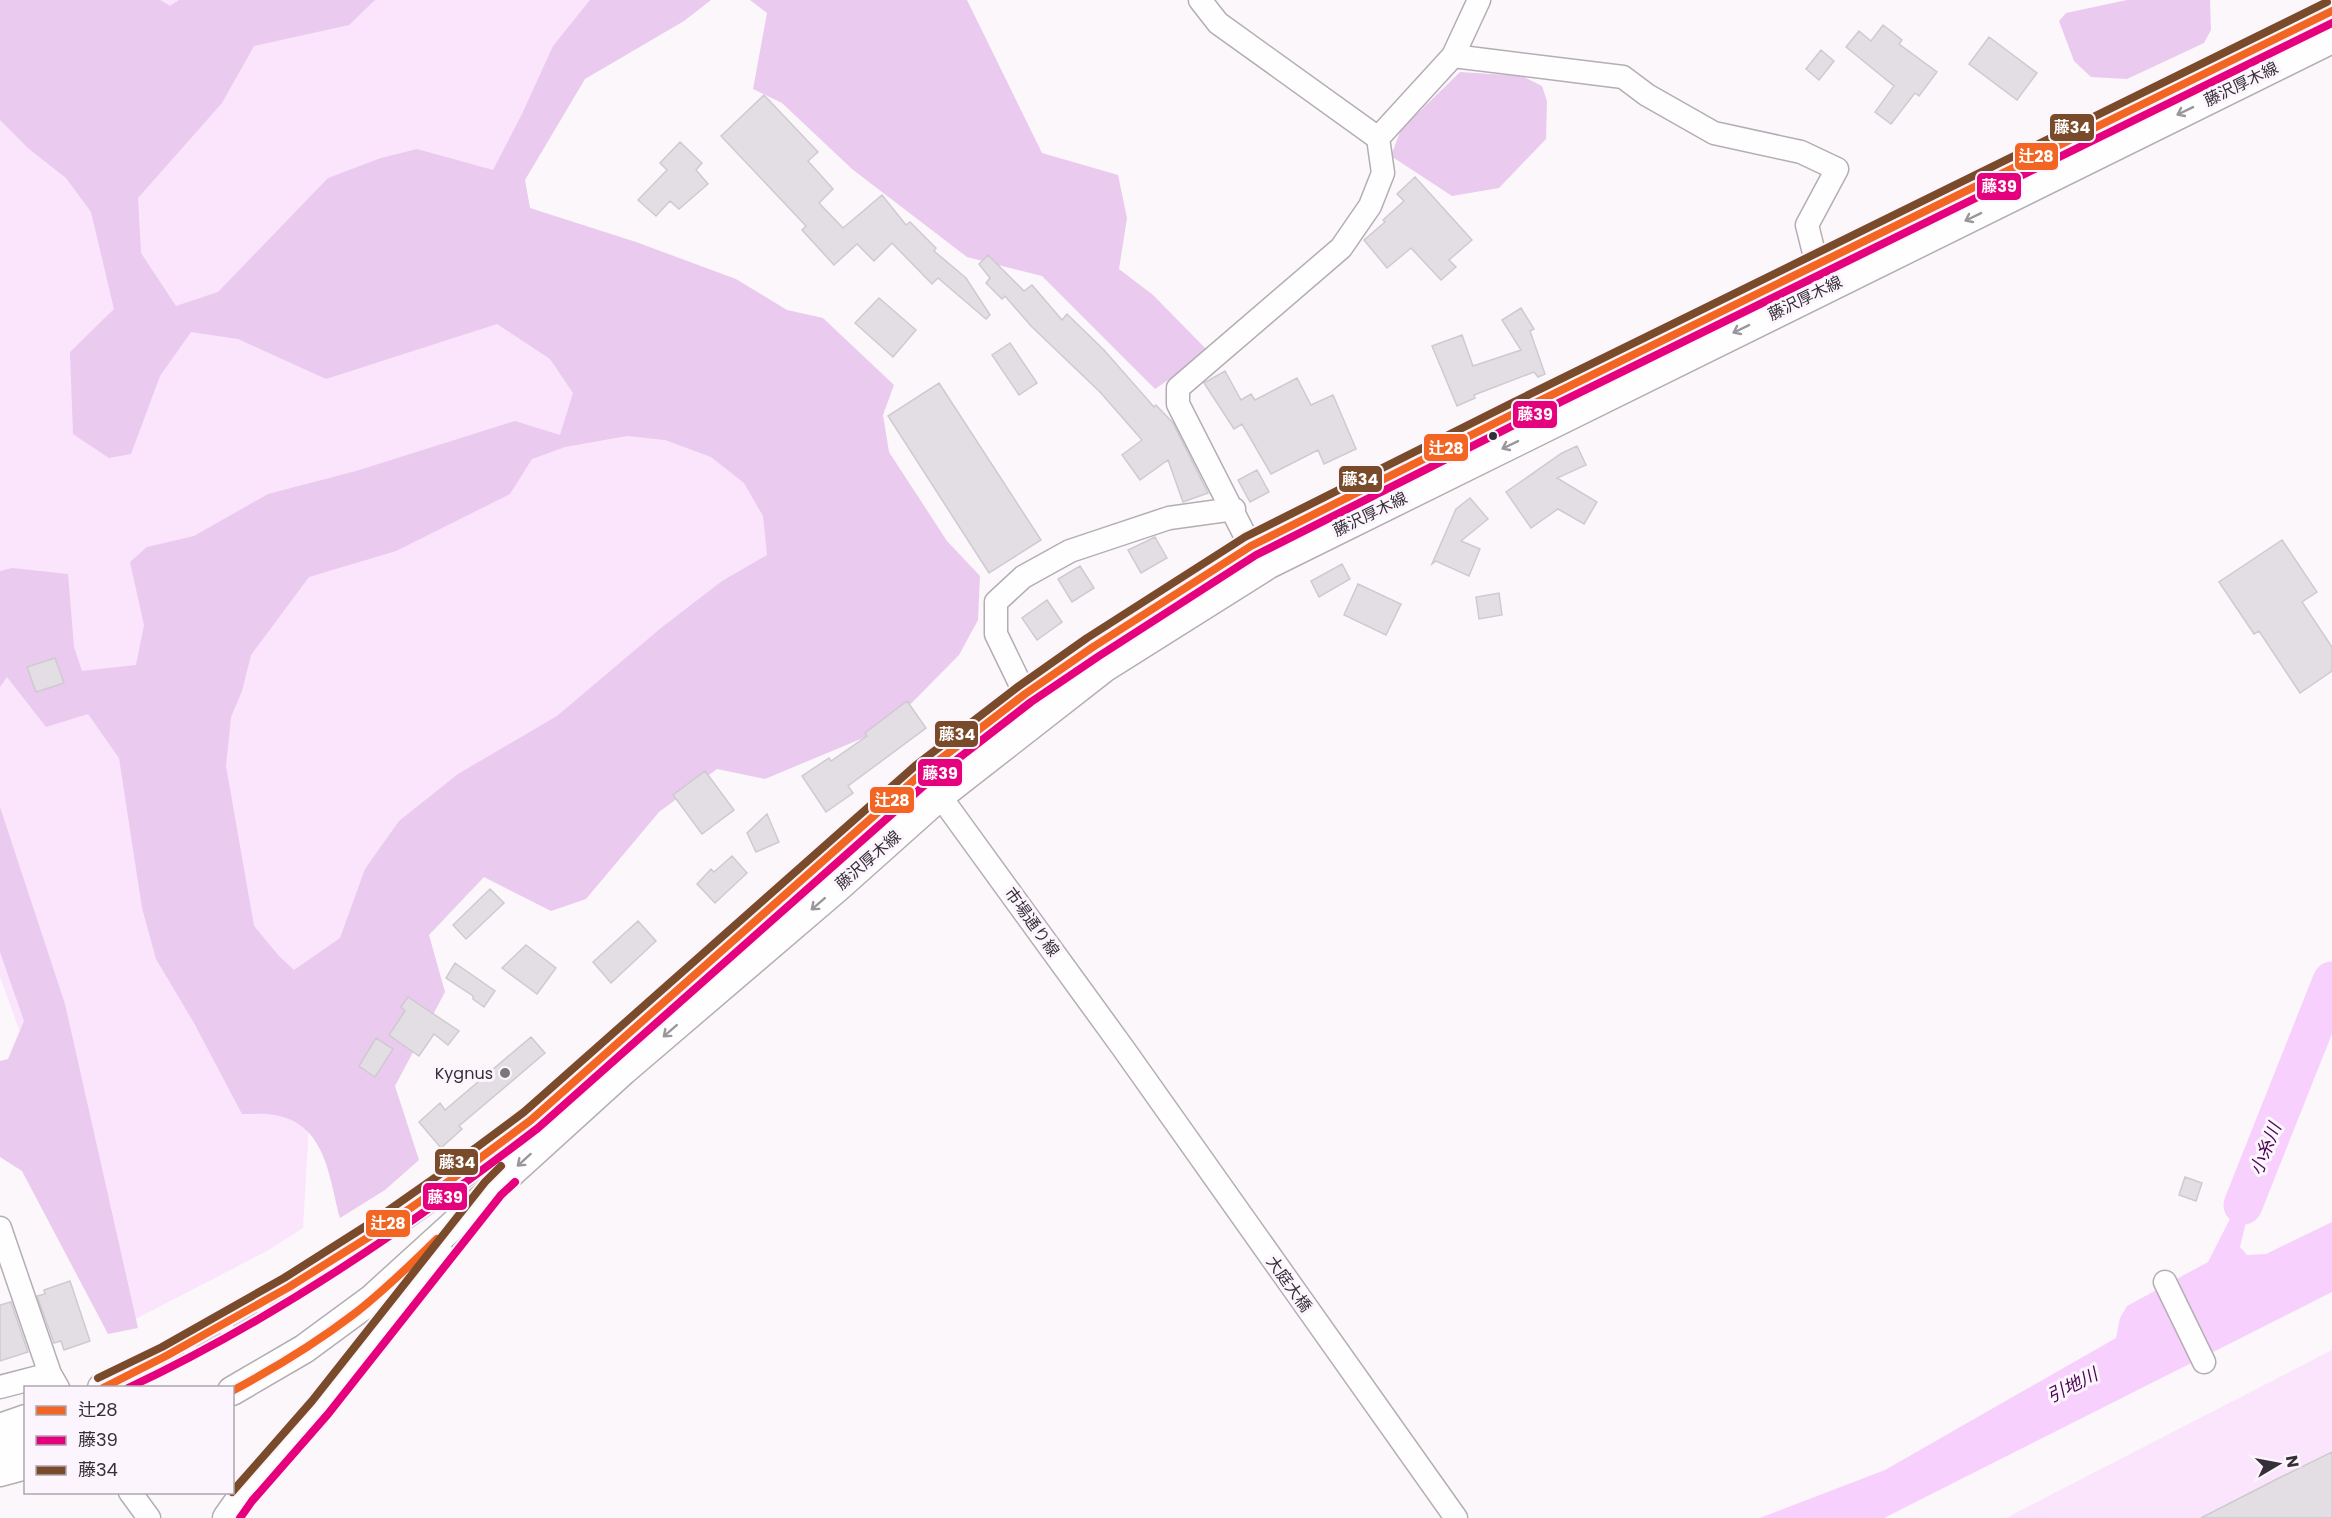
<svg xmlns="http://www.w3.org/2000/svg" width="2332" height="1518" font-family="Poppins,'Noto Sans JP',sans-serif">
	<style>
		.green { fill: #fae5fd }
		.forest { fill: #eacaee; fill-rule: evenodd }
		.water { fill: #f8d0fd }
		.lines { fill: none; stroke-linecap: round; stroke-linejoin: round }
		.river { stroke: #f8d0fd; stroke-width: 39 }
		.building { fill: #e3dee4; stroke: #cfcad0; stroke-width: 1.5 }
		.major-tunnel { stroke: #d4cfd4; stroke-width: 28; stroke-dasharray: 28 14; stroke-linecap: butt }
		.minor-casing { stroke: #b4aeb4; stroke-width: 25 }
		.major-casing { stroke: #b4aeb4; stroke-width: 31 }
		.minor { stroke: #fefefe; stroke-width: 22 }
		.major { stroke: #fefefe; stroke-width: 28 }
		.bus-1-casing { stroke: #fcf5fd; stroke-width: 12 }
		.bus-2-casing { stroke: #fcf5fd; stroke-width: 12 }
		.bus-3-casing { stroke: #fcf5fd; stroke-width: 12 }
		.bus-1 { stroke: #f26522; stroke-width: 8 }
		.bus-2 { stroke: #e5007d; stroke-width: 8 }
		.bus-3 { stroke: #7a4b2a; stroke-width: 8 }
		.oneway { stroke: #9a969b }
		.bus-dot { fill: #362f38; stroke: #fcf5fd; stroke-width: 2 }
		.poi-dot { fill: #7b757c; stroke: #fcf5fd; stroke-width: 2 }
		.labels { text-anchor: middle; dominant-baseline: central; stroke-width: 6; stroke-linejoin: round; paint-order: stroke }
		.street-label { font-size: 16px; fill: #362f38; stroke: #fcf5fd }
		.poi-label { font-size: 16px; fill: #362f38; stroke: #fcf5fd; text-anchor: end }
		.water-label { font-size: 18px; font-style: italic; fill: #490553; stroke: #fcf5fd }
		.line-badge { stroke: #fcf5fd; stroke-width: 2 }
		.badge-label { font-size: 16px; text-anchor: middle; font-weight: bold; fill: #fff }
	</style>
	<rect width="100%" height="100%" fill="#fbf7fb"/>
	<path class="green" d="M0,0H627L590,40L504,221L515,305L727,419L789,547L313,1056L303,1228L267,1251L126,1324L0,977Z
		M2332,1350V1518H2006Z"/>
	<path class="forest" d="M0,0H160L170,6L179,0H375L349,25L254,46L222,103L138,198L141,253L176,306L218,292L328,178L381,158L417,149L493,170L522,114L553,46L590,0H711L684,21L585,79L525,180L530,208L636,242L736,279L787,310L823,318L894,385L883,415L889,452L947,541L980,576L978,620L959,655L887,728L765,779L717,769L659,812L586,899L551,911L484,877L429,935L445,992L395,1086L419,1160L385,1190L340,1218C329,1177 326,1124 275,1115C265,1113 253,1114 242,1114L194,1023L156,959L142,908L119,758L88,714L46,727L7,677L0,687V571L12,568L68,574L74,647L82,671L136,665L144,625L130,562L147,547L194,536L268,494L356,471L515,421L560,435L573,393L550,359L497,324L326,379L238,339L191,332L160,376L131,454L109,458L73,434L70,352L114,309L91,212L66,178L29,149L0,120ZM627,436L665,440L711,457L744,483L763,516L767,555L722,581L661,628L557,716L458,774L399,821L365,869L340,938L294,970L279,956L254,926L226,766L231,717L242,691L251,655L309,577L396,551L510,494L532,459L565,447Z
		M750,0H967L1042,153L1118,175L1127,218L1119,269L1153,295L1209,352L1155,389L1042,276L967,257L852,169L782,103L753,89L767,13Z
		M2127,0H2210L2211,30L2204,43L2127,79L2091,77L2074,61L2059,21L2066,13Z
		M1460,72L1522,76L1542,86L1547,101L1546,139L1499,188L1452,196L1391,156L1404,121L1418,113Z
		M0,807L65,1004L138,1328L108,1334L22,1171L0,1157V1061L8,1059L24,1021L0,952Z"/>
	<path class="water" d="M2262,1156L2240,1247L2247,1255L2266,1254L2332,1222V1292L1884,1518H1760L1885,1470L2116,1338L2120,1318L2127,1306L2208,1262Z"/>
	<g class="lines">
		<path class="river" d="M2243,1205L2332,981"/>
	</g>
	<path class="building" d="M1883,25L1902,40L1899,44L1937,72L1919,96L1915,93L1891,124L1875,112L1894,86L1846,47L1859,31L1871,41Z
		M1989,37L2037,73L2017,100L1969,64Z
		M1821,50L1834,61L1819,80L1806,69Z
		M764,95L818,152L808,161L833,189L819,203L843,228L882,195L906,225L910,222L936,248L934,251L966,278L990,315L986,319L938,278L932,284L892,243L874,261L857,244L834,265L802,230L806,226L721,136Z
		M680,142L702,163L696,170L708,184L679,209L670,201L656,216L638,200L667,170L660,163Z
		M1415,177L1472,240L1449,260L1456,267L1441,280L1411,248L1387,268L1364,240L1385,222L1383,220L1404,201L1397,194Z
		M988,255L1024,291L1032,285L1062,320L1067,314L1104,350L1154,407L1156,405L1173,423L1208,493L1183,502L1168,460L1140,480L1122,455L1142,440L1100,392L1031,326L1005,296L1002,299L986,283L990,278L979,264Z
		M879,298L916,330L893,357L855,323Z
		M1521,308L1534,329L1530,331L1545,374L1538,377L1534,372L1474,395L1475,398L1457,406L1432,346L1462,335L1473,366L1521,350L1502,320Z
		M1010,343L1037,383L1019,395L992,355Z
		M1225,371L1241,400L1251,394L1255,400L1297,378L1311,405L1333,395L1356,449L1324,464L1318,450L1271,474L1242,424L1234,429L1204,383Z
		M939,383L1041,540L989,573L888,416Z
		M1577,446L1586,465L1557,478L1597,502L1584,524L1558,509L1531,528L1506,492L1562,453Z
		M1257,470L1269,492L1250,502L1238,480Z
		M1470,498L1488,519L1461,541L1480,549L1469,576L1436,561L1432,564L1456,509Z
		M1155,537L1167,558L1141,573L1128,550Z
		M2282,540L2317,592L2302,602L2332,647V671L2300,693L2259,631L2254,634L2219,582Z
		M1342,564L1350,579L1319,597L1311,581Z
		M1080,566L1094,588L1072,602L1058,579Z
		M1358,584L1401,604L1386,635L1344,615Z
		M1499,593L1502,615L1479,619L1476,597Z
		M1047,600L1062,622L1037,640L1022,618Z
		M55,658L64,683L36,692L27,667Z
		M907,701L926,728L848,786L853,793L826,812L802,776L829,758L831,761L867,736L865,733Z
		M705,771L734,810L702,834L673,795Z
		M767,814L779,842L756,852L747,833Z
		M732,856L747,873L715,903L697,884L711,869L714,872Z
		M490,889L504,903L466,939L453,925Z
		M638,921L656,941L611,983L593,962Z
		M526,945L556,968L537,994L502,968Z
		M455,963L495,991L484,1007L473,999V996L446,978Z
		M408,997L459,1031L448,1045L434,1034L419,1056L389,1035L405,1011L401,1007Z
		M531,1037L545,1053L459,1126L462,1129L441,1148L419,1122L440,1103L445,1110Z
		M376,1038L393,1049L375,1077L359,1066Z
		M2185,1177L2202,1183L2196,1201L2179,1195Z
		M70,1281L90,1341L64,1350L61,1341L54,1343L37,1296L45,1294L44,1290Z
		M11,1302L28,1352L0,1361V1305Z
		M2332,1452V1518H2201L2279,1478Z"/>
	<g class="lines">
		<path class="major-tunnel" d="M119,1380L262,1305L322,1269L394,1222"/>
		<defs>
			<path id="minor" d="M1200,0L1218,23L1378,138L1383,173L1370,206L1341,248L1178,388V404L1258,561
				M1453,56L1623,77L1647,95L1714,133L1801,152L1837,169L1807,225L1817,265
				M1378,138L1453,56L1479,0
				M1025,694L996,634V602L1023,577L1070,551L1169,518L1234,509
				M921,774L940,796L1123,1048L1456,1518
				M0,1228L50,1374L58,1388
				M2165,1282L2204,1362
				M0,1387L50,1374
				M130,1492L149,1518"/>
			<path id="major" d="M394,1222L463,1173L531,1120L921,774L1025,694L1093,647L1251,546L1519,411L2332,11
				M102,1388L119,1380
				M232,1391L304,1349L372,1299L624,1070L838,887L940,796L1104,668L1269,564L2332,39
				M0,1428L26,1419
				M0,1451L26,1445
				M0,1472L26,1465
				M227,1518L244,1494L320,1408L440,1255"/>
		</defs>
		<use href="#minor" class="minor-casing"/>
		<use href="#major" class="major-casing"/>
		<use href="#minor" class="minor"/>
		<use href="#major" class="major"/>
		<defs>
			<path id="bus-1" d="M103,1388L166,1356L289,1287L372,1235L452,1179L531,1120L921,774L1025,694L1093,647L1251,546L1519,411L2332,11
				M232,1391C275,1368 316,1343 354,1314C384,1291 410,1265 437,1239"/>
			<path id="bus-2" d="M128,1388C275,1319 410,1226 538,1128L928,782L1031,702L1099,656L1256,555L1524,420L2332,23
				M240,1518L252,1501L328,1414L501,1195L515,1182"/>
			<path id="bus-3" d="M98,1378L162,1347L284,1278L366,1226L446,1170L524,1112L915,766L1019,686L1087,638L1245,537L1514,402L2327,2
				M232,1492L312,1401L485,1182L501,1166"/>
		</defs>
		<use href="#bus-1" class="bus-1-casing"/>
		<use href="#bus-2" class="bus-2-casing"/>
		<use href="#bus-3" class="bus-3-casing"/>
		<use href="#bus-1" class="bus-1"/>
		<use href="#bus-2" class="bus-2"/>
		<use href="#bus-3" class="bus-3"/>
	</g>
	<defs><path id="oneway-shaft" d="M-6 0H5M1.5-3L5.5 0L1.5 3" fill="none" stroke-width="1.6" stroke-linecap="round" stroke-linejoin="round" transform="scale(1.5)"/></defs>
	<g class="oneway">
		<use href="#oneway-shaft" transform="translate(2185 111) rotate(154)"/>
		<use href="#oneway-shaft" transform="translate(1973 217) rotate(154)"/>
		<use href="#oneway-shaft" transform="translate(1741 329) rotate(154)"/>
		<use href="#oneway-shaft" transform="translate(1510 445) rotate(154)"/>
		<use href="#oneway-shaft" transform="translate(818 904) rotate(139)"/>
		<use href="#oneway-shaft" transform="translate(670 1031) rotate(139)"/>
		<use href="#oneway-shaft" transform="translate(524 1160) rotate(138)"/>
	</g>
	<circle class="bus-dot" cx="1493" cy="436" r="5"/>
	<circle class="poi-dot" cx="505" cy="1073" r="6"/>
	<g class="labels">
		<g class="street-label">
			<text transform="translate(2241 84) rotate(-26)">藤沢厚木線</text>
			<text transform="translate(1805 298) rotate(-26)">藤沢厚木線</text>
			<text transform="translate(1370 514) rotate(-26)">藤沢厚木線</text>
			<text transform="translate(868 860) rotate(-41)">藤沢厚木線</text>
			<text transform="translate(1032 922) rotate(54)">市場通り線</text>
			<text transform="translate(1289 1284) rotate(54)">大庭大橋</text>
		</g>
		<g class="poi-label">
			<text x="493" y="1073">Kygnus</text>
		</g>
		<g class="water-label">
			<text transform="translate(2265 1149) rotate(-68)">小糸川</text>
			<text transform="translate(2072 1385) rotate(-27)">引地川</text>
		</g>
	</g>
	<g class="line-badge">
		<rect x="2049" y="113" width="46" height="29" rx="6" fill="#7a4b2a"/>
		<rect x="2014" y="142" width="45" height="29" rx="6" fill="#f26522"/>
		<rect x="1976" y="172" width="46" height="29" rx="6" fill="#e5007d"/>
		<rect x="1512" y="400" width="46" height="29" rx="6" fill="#e5007d"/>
		<rect x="1423" y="433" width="46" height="29" rx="6" fill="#f26522"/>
		<rect x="1338" y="465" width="45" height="28" rx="6" fill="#7a4b2a"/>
		<rect x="934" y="720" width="45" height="28" rx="6" fill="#7a4b2a"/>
		<rect x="917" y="758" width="46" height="29" rx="6" fill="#e5007d"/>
		<rect x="869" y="786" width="46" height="28" rx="6" fill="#f26522"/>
		<rect x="434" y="1148" width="45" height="28" rx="6" fill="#7a4b2a"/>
		<rect x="422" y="1182" width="46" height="29" rx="6" fill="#e5007d"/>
		<rect x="365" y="1209" width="46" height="29" rx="6" fill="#f26522"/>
	</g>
	<g class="badge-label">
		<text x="2072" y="133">藤34</text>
		<text x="2036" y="162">辻28</text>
		<text x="1999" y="192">藤39</text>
		<text x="1535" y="420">藤39</text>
		<text x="1446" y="454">辻28</text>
		<text x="1360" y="485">藤34</text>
		<text x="957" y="740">藤34</text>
		<text x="940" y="779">藤39</text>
		<text x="892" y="806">辻28</text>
		<text x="457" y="1168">藤34</text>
		<text x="445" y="1203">藤39</text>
		<text x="388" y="1229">辻28</text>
	</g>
	<rect x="24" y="1386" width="210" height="108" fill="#fcf5fd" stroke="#ada6ae" stroke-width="1.5"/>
	<rect x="36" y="1406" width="30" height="9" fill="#f26522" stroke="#ada6ae" stroke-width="1.5"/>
	<text x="78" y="1416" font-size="18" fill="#362f38">辻28</text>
	<rect x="36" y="1436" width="30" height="9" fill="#e5007d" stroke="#ada6ae" stroke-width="1.5"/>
	<text x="78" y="1446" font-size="18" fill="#362f38">藤39</text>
	<rect x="36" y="1466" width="30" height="9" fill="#7a4b2a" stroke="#ada6ae" stroke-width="1.5"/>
	<text x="78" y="1476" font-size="18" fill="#362f38">藤34</text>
	<g transform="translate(2278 1464) rotate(80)" stroke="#fcf5fd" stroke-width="4.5" paint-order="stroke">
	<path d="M0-4.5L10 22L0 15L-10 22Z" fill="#362f38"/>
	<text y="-9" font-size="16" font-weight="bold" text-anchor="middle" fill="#362f38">N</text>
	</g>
</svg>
